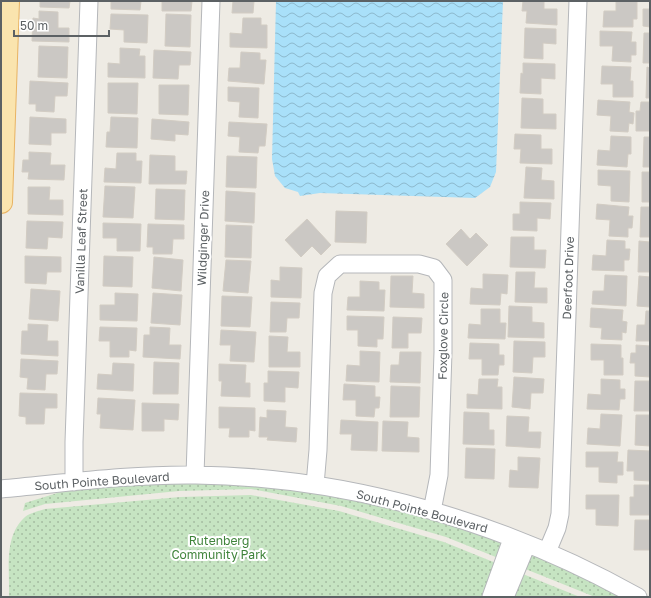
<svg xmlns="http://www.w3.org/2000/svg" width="651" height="598" font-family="'Golos Text',sans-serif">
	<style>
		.park { fill: url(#park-dots) }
		.water { fill: url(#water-waves) }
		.building { fill: #cbc8c4; stroke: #d2ccc3 }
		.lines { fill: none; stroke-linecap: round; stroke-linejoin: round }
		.minor-casing { stroke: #b5b7ba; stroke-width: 19 }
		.major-casing { stroke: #e8b363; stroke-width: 24 }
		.minor { stroke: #fff; stroke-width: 17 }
		.major { stroke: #fae4ae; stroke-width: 22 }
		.labels { text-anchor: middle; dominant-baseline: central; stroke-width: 4; stroke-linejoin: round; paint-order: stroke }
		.street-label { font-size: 12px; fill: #5c6164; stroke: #fff }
		.park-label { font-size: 12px; fill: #40843b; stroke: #fff }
	</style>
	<defs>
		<pattern id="park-dots" width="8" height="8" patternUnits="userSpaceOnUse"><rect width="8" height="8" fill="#c6e4c2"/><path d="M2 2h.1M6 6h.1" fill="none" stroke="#a4bca1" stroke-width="1.8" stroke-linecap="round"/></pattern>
		<pattern id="water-waves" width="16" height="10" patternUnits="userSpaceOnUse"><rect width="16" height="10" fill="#a9e0f9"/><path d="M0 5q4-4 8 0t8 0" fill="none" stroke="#8db9cd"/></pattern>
	</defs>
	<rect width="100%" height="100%" fill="#eeebe4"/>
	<path class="park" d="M151,484H244L290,488L390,507L472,531L557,564L624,597H595L446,537L341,506L251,489L179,491L45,504L23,511L25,503L67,490Z
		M251,495L339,511L444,542L580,597H9C10,570 3,537 25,517C30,513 39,511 45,509L180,497Z"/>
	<path class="water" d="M276,1H503L496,172L490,187L475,198L320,193L300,196L298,192L285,188L275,176L272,159Z"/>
	<path class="building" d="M40,1H70L69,8L40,7Z
		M111,1H141L140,10L111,9Z
		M162,1H192L191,11H162Z
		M233,1H254L253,13H232Z
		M523,1H544V9H557V25L526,23L527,11H522Z
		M616,1H637V19H633V27H603L604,11H616Z
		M650,2V27L643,26V9H650Z
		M39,11L58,12V28H69V42L32,41L33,18L39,19Z
		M111,14L148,15L147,43L124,42V30L110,29Z
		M166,14L191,15L190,47L165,46Z
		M243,18H261V25H267V48L230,47V33L242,34Z
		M525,28L556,29V44L543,43V59L524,58Z
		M600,31L632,32L631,42H636V55H631V62L612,61L613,46H600Z
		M644,33H650V63H643Z
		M39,46L68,47L67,78L38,77Z
		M120,48L140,49L139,56H145V78L108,77V63L120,64Z
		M154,50L191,52L190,65H179L178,79L153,78Z
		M241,52L260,53V60H266L264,84L228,81L229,68H240Z
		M523,63L555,64V79L541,78V94L520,93L521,73L523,74Z
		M602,66L631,67L630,81H633V97H613V84H601Z
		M647,67L650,68V98H646Z
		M30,81L68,83L67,96H55L54,112L36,111V104H29Z
		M108,83H138L137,114L108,113Z
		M159,85H189L188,115L159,114Z
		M228,87L259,88L258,118L239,117L240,102L228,101Z
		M522,98L543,99V114H556V129L521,128Z
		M598,100L630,102L629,112L634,113L633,124L629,123L628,132L610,131L611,116L597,115Z
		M641,102H650V131H636V111H640Z
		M30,117L66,119V133H51V145L29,144Z
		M111,117L138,118L137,148L106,147L107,132H110Z
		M152,119L189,122L188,135L175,134V141L151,139Z
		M229,122L267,124L265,146H259L258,153L239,152L240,137L228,136Z
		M515,134L541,135V149H552V164L520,163L521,149H514Z
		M611,136L631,137V154H628L627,167L597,165L598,150L610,151Z
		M644,137H650V167H643Z
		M29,152L51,153L50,165H65L64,180L28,179L29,172H22L23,160H29Z
		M117,153H136V161H142L141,183L104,182L105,168L116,169Z
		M150,155L175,156V171H187L186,184H149Z
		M227,156L257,157L256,188L226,187Z
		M526,167L542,168L541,180L554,181V199L524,198Z
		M598,170L630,171L629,202L611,201V186L598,185Z
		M642,172H650V202H642Z
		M105,186L135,187L133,218L103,217Z
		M28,187H50L49,200H63V215L28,214Z
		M156,189L185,190L184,220L155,219Z
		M226,191L255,193L254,223L225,221Z
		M520,202L551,203L550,219L537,218V231L513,230V214H520Z
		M597,204L629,207L628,216H633L632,228H628V237L609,236L610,220L596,219Z
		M641,207H650V237H640Z
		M336,211L367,212L366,243L335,242Z
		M307,219L331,245L321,255L312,246L301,257L285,240Z
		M27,221L63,222L62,238L48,237L47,249L26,248Z
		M103,223L141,224L140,251H117V238H103Z
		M148,224L184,225V239H173L172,254H153V247H147Z
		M226,225L252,226L251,258L225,257Z
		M461,229L470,239L476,233L488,245L467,266L446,244Z
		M511,237H534V250H546L545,268L510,267Z
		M607,240L625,241V249H630L629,260H624V271L592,270L593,255L606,256Z
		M639,241L650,242V272H638Z
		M25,256L61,257V272H47L46,284L25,283Z
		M104,256L133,257L132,287L103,286Z
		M154,257L183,260L181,291L152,288Z
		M226,260L251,261L248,293L223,291Z
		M280,267L302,268L301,298L271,297V280L280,281Z
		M516,272H535L534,288H547V303L515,302Z
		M483,274L508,275L507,294L501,293L500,305L470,304L471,288L483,289Z
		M605,275L627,276L626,306L592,304L593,291H604Z
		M391,276H413L412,293L424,294V308L390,307Z
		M639,276L650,277V307L637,306Z
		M360,281L379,282V290H385L384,311L347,310L348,297H360Z
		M31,289L60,291L58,321L29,319Z
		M115,293L138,294L137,321L100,320V305H115Z
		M153,293L182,295L180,325L151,323Z
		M222,296L252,297L250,327L221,326Z
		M271,302L300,303L299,318H287L286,332H270Z
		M509,306L532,307V322L544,323V338L508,337Z
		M591,308L623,310L622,321L627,322L626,333L622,332V340L601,339L602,328L590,327Z
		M481,309H500V323H506L505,339L468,338L469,324L481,325Z
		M646,311H650V341H636L637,325H645Z
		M347,316L384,317L383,339H377V347L358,346V330H347Z
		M393,317L422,318L421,333H408V348H392Z
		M28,324L48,325L47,341H58V356L21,354L22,331H28Z
		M100,327L137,328L136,351L129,350V357H110V341H99Z
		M150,327L170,328L169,345H181L180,359L143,357L144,335H150Z
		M221,330L256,332L254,362L230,361L231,345H220Z
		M269,336L288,337L287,352H300V367H269Z
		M514,341L545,342V357H533L532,373L513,372Z
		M470,343L499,344V355H504V365H499L498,375H482V359H469Z
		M591,344L621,345V358H623V375H604V360H591Z
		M636,345L650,346V377L635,376V363H630L631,353H636Z
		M360,351L380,352L379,382L346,381L347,365L360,366Z
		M400,352H421L420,383L390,382L391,365H399Z
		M21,359L58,361L57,374H46L45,390L27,389L28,378L20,377Z
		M154,362L179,363L178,394H153Z
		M113,363L134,364L133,391L97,389L98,374L112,375Z
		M219,364L246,365L245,383H250V397L221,396L222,381H219Z
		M268,371L299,372L298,388L285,387V402L264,401V383H268Z
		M514,377L544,379L543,393H531L530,409L512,407Z
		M479,379H498L497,387H502V409L467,408V394L478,395Z
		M601,379L620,380V389H625V399H620L619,410L587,409L588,394L601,395Z
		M635,381H650V411H634Z
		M344,384L375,386V397H380L379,408H375L374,417L356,416V400H343Z
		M391,386L420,387L419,417H390Z
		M20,393L57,394V408H45L44,424H26V417L19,416Z
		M98,398L135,400L133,430L100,428L101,414H97Z
		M142,403L179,404L178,420L164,419V431H142Z
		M219,407L255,408V431L249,430V437H229L230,428H219Z
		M267,410L286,411L285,427L297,428L296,442L267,440L268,437H259L260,417L267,418Z
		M464,412L489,413V430H494V445L463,444Z
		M601,414L622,415L620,446L587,444L588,428L600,429Z
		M636,415H650V446L635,445Z
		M507,416L529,417L528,432H541L540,448L506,446Z
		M341,420L378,422L377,451L351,450L352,434H340Z
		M383,421L408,422L407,437L419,438V452L382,451Z
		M466,448L495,449L494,479L465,478Z
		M628,450L650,451V481L634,480V471H627Z
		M586,452H618L617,462H623V475H617V483L599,482V467H586Z
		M518,457L540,458L538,488L509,487L510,470L518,471Z
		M634,485H650V515H630V497H634Z
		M586,495H619L618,526L596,525V509H586Z
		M635,520H650V550H634Z"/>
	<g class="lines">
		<defs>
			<path id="minor" d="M195,475L211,1
				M74,482V442L89,1
				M315,485L318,450L323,293L327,276L340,264H419L434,268L443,280V352L439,475L432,511
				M1,489C66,483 131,474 196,475C350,477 504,522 638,597
				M547,552L557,528L560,514L578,1
				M491,597L512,539
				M505,597L527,544"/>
			<path id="major" d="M1,202L8,1"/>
		</defs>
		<use href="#minor" class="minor-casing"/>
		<use href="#major" class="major-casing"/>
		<use href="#minor" class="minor"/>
		<use href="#major" class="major"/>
	</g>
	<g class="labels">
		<g class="street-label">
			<text transform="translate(203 238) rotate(-88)">Wildginger Drive</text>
			<text transform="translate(81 241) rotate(-88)">Vanilla Leaf Street</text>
			<text transform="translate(568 278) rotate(-88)">Deerfoot Drive</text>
			<text transform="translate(443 336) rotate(-89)">Foxglove Circle</text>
			<text transform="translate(102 481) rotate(-4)">South Pointe Boulevard</text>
			<text transform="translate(422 511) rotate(15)">South Pointe Boulevard</text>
		</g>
		<g class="park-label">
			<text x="219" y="540">Rutenberg<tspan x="219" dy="14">Community Park</tspan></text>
		</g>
	</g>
	<rect width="651" height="598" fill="none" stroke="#5c6164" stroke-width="4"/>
	<path d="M14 30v6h95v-6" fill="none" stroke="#5c6164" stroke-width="2"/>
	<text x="20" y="30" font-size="12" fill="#5c6164" stroke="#ffffff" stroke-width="3" paint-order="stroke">50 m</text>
</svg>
